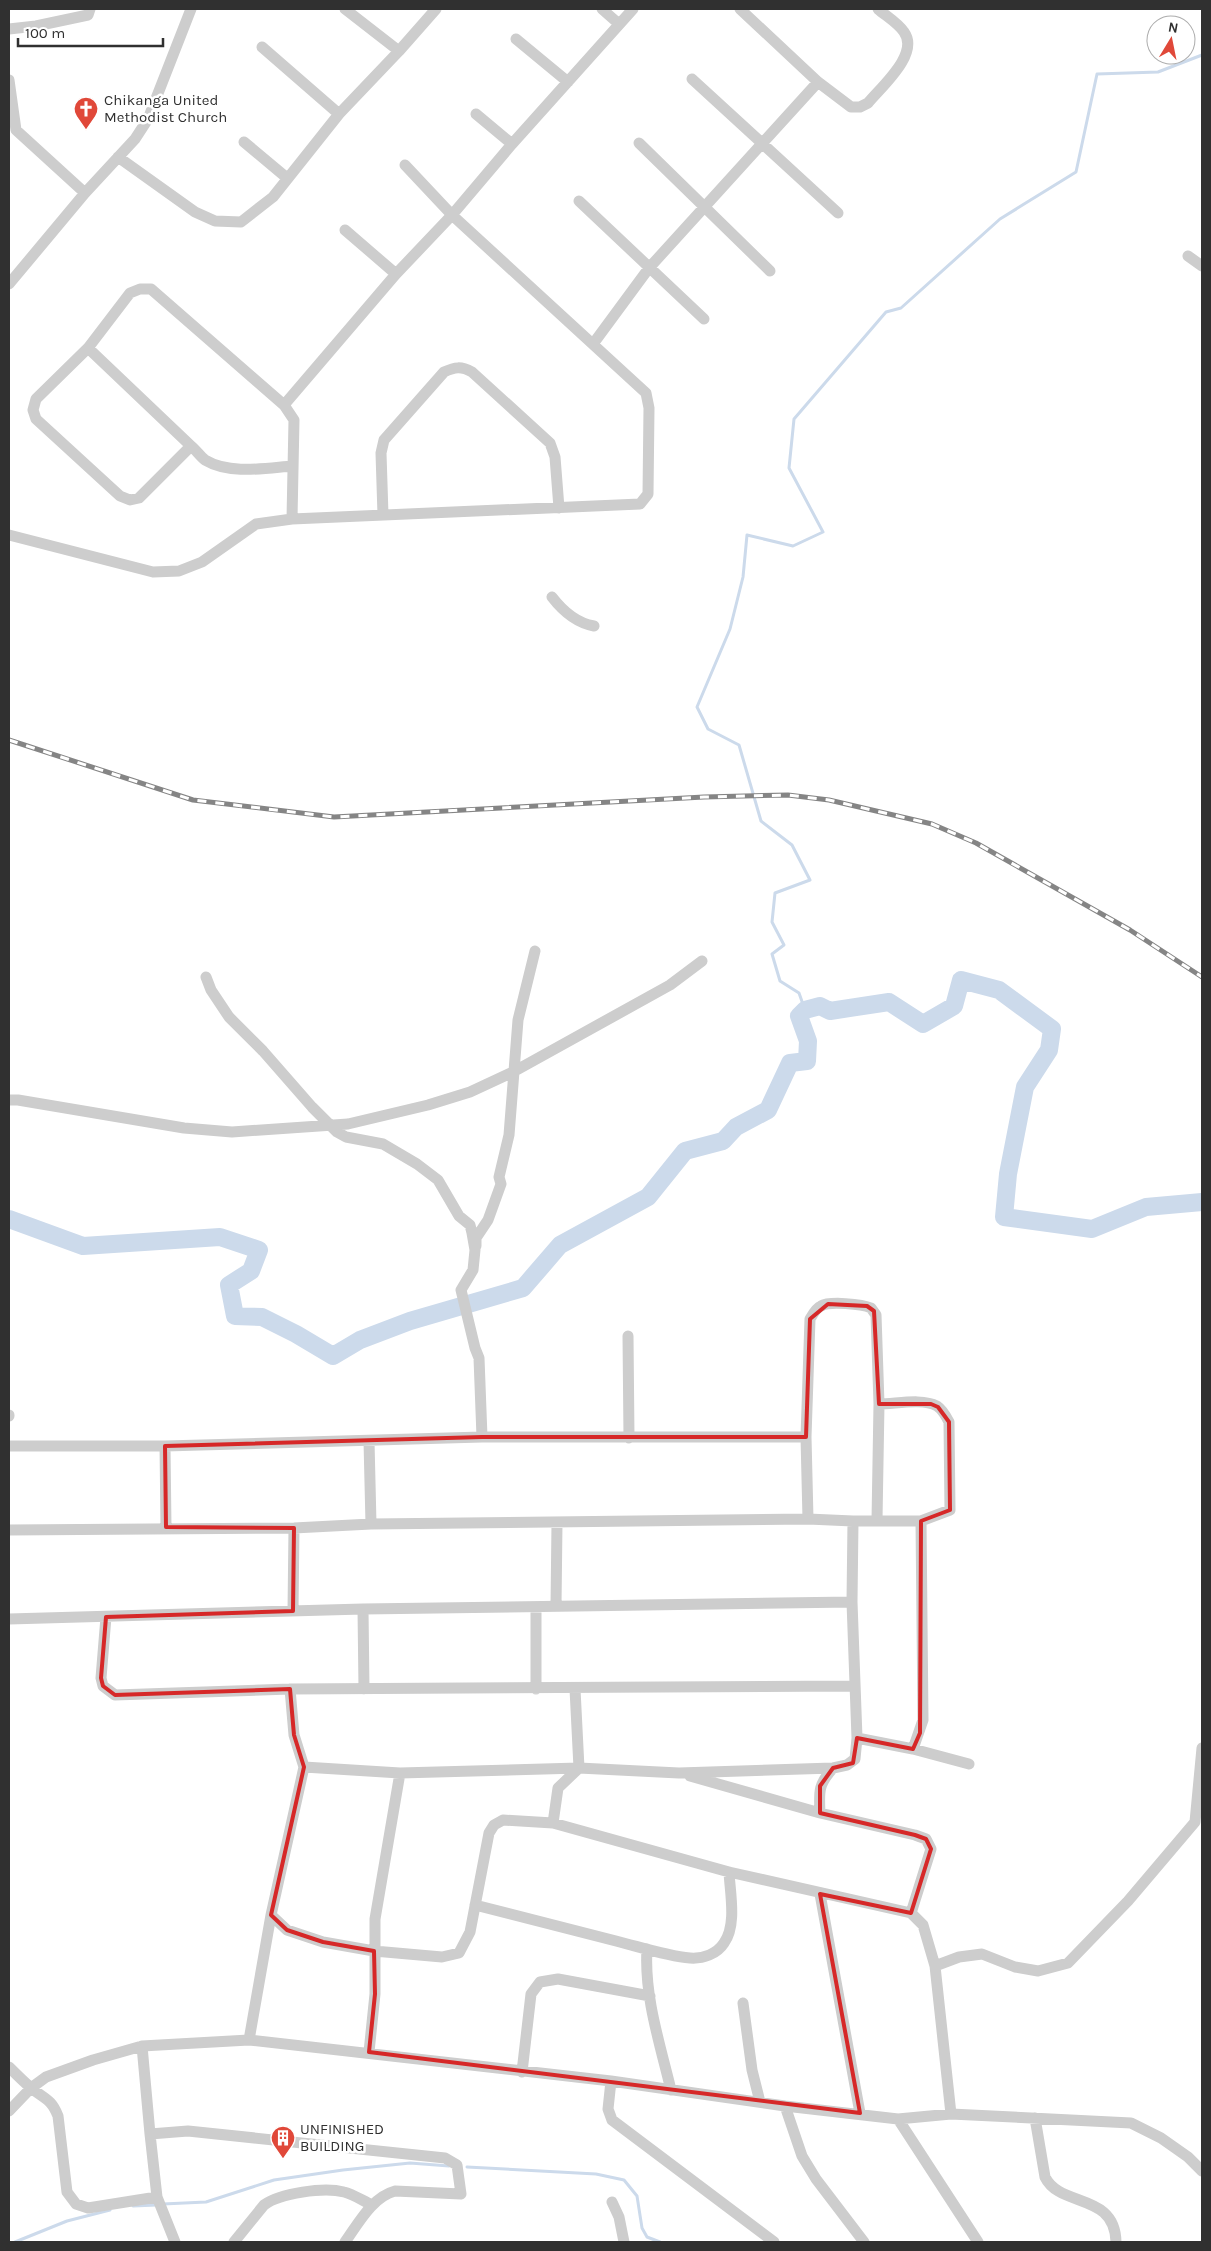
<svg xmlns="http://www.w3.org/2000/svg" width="1211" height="2251" font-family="Karla,sans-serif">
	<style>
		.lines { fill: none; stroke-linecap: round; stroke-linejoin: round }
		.stream { stroke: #ccdaeb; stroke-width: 3 }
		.river { stroke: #ccdaeb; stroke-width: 18 }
		.minor { stroke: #cdcdcd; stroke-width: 11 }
		.rail-casing { stroke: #858585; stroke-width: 5 }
		.rail { stroke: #fff; stroke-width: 3; stroke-dasharray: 9; stroke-linecap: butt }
		.marked { fill: none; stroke: #d62828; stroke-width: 4; stroke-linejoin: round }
		.labels { text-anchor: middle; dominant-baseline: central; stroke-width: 5; stroke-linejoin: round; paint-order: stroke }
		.poi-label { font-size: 15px; fill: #303030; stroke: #fff; text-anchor: start }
	</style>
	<rect width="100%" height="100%" fill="#fff"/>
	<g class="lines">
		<path class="stream" d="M805,1010L799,993L780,981L772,954L784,945L772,922L775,893L810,880L792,845L761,821L739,745L708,729L697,707L730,629L743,577L747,535L793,546L823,532L789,468L794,419L886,312L901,308L1000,219L1076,172L1097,74L1158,72L1202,55
			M467,2167L596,2174L624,2180L637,2196L642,2228L647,2237L660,2242
			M163,2204L206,2202L274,2180L343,2170L410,2163L449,2166
			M133,2206L157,2205
			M15,2242L67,2221L110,2210"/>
		<path class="river" d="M9,1219L83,1246L220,1237L259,1250L251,1271L229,1285L235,1316L262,1317L296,1334L333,1356L360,1340L410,1321L523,1288L560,1245L648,1197L685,1151L723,1141L736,1127L768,1110L790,1063L807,1061L808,1041L799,1016L805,1010L820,1006L830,1011L889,1002L923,1024L954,1006L961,980L999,990L1052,1029L1049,1050L1025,1087L1008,1174L1004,1217L1092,1229L1146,1207L1202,1202"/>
		<path class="minor" d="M345,9L399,51
			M602,9L619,24
			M740,9L818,82L851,107H860L868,103C881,87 920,54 904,32C898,23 886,16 878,9
			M9,29L36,26L88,15L90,9
			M516,39L568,82
			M262,47L339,114
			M692,79L838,213
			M9,80L16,130L85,193
			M476,114L512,144
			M244,142L287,178
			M639,143L770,271
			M118,157L195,212L215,221L241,222L273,197L339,114L399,51L436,9
			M579,201L704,319
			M345,230L396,274
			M1188,256L1202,266
			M9,284L85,193L135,139L148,119L191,9
			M593,344L649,268L818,82
			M88,348L191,446L139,498L130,500L120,496L36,419L33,410L36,399L88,348L130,293L140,289H151L284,405L294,420L292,519
			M284,405L396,274L452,215L512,144L633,9
			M191,446C196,450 200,456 205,460C230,475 266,468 293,466
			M383,515L381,453L384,440L444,372C455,367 461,366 472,372L550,443L555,457L559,508
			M9,535L153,572L179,571L202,562L256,524L292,519L640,504L648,494L649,408L646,393L452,215L405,165
			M552,597C562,610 577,623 594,626
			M206,977L211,990L229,1017L263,1051L312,1107L337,1132L346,1137L383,1144L417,1164L438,1180L459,1216L470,1225L472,1233L475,1250L473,1270L461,1290L475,1348L479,1358L482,1437
			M9,1100H18L184,1128L232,1132L348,1124L428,1105L470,1092L513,1072L670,985L702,961
			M476,1246V1238L488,1220L501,1184L499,1177L509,1135L518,1020L535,951
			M628,1336L629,1438
			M9,1415V1416
			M806,1437L808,1519
			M369,1441L371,1524
			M9,1446H165L482,1437H806L810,1319C813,1314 816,1308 821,1306C829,1301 862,1304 871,1308L876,1315L879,1404L877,1520
			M165,1446L166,1527
			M853,1521L852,1602L857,1738L855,1759L847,1765L833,1768L679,1773L579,1768L400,1773L304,1767L294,1735L290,1689L854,1686
			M9,1530L294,1528L371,1524L808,1519L853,1521H921L950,1510L949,1422C946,1416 943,1410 937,1406C922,1398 896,1404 879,1404
			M556,1606L557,1523
			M363,1609L364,1689
			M293,1611L294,1528
			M106,1617L101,1678L103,1686L115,1695L290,1689
			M9,1619L363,1609L852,1602
			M536,1689V1607
			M575,1689L579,1768
			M857,1738L913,1749L969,1764
			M913,1749L923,1720L921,1521
			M304,1767L271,1915L287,1930L323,1942L374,1951L442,1957L459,1953L470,1932L489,1833L494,1825L503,1820L553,1823L729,1872L911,1913L923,1925L935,1966L951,2114
			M690,1776L820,1813L915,1835L926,1839L931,1849L911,1913
			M820,1813C819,1791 818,1785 833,1768
			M553,1823L558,1788L579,1768
			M820,1894L860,2113
			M475,1905C522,1917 569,1929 616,1941C640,1947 666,1956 690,1958C703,1959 717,1954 724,1943C737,1925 730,1893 729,1872
			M647,1949C644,1996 660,2044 671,2090
			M935,1966L959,1957L982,1954L1015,1967L1038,1971L1068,1963L1128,1901L1195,1822L1202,1748
			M743,2003L752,2070L760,2102
			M249,2040L271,1915
			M142,2046L150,2134L188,2131L445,2158L457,2165L461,2194L395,2191C372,2197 358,2224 345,2242
			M369,2052L375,1994V1919L400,1773
			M9,2067C16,2074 23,2081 30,2087C44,2099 51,2098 58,2116L67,2192L76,2204L88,2208L157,2197L150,2134
			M522,2072L531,1994L540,1982L558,1979L650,1996
			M611,2081L608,2109L612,2120L774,2242
			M785,2106L802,2156L816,2179L864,2242
			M9,2111L31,2088L46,2077L93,2060L142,2046L249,2040L611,2081L785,2106L898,2119L951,2114L1131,2123L1161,2138L1188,2157L1202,2171
			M1035,2118L1045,2177C1060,2208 1115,2192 1116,2242
			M898,2119L978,2242
			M157,2197L175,2242
			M612,2202L619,2217L624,2242
			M234,2242L264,2205C280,2193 324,2187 344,2192C353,2194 363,2201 372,2205"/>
		<defs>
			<path id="rail" d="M9,740L193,800L334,817L704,797L788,795L829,800L932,824L976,843L1130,930L1202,977"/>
		</defs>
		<use href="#rail" class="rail-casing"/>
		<use href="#rail" class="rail"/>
	</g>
	<path class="marked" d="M828,1304L867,1306L874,1311L879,1404H931L938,1407L949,1422L950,1510L921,1521L920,1733L913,1749L857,1738L853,1763L833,1768L820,1786V1813L915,1835L926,1839L931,1849L911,1913L820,1894L860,2113L369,2052L375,1994L374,1951L323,1942L287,1930L271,1915L304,1767L294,1735L290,1689L115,1695L103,1686L101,1678L106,1617L293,1611L294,1528L166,1527L165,1446L482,1437H806L810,1319Z"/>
	<defs>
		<symbol id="church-pin" viewBox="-11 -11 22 30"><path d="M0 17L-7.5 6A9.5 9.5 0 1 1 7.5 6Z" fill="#e04839" stroke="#fff"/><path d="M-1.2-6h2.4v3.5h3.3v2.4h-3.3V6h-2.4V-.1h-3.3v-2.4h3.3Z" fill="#fff"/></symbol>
		<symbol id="building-pin" viewBox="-11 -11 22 30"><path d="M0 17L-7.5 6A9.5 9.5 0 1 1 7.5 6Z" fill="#e04839" stroke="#fff"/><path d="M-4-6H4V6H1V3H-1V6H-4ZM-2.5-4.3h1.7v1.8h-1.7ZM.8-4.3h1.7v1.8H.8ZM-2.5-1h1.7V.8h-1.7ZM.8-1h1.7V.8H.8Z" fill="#fff"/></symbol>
	</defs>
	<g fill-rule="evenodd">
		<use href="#church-pin" x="72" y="95" width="28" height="38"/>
		<use href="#building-pin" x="269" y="2124" width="28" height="38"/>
	</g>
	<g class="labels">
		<g class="poi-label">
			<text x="104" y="100">Chikanga United<tspan x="104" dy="17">Methodist Church</tspan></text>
			<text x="300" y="2129">UNFINISHED<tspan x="300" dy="17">BUILDING</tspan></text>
		</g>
	</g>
	<rect width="1211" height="2251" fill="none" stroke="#303030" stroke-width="20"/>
	<g transform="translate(1171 40) rotate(10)"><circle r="24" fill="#ffffff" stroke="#acacac"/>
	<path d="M0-4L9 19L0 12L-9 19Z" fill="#e04839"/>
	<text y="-8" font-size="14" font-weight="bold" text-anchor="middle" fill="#303030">N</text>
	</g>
	<path d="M18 38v8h145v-8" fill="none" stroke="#303030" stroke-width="2.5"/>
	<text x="25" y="38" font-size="15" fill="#303030" stroke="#ffffff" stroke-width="4" paint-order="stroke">100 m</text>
</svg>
